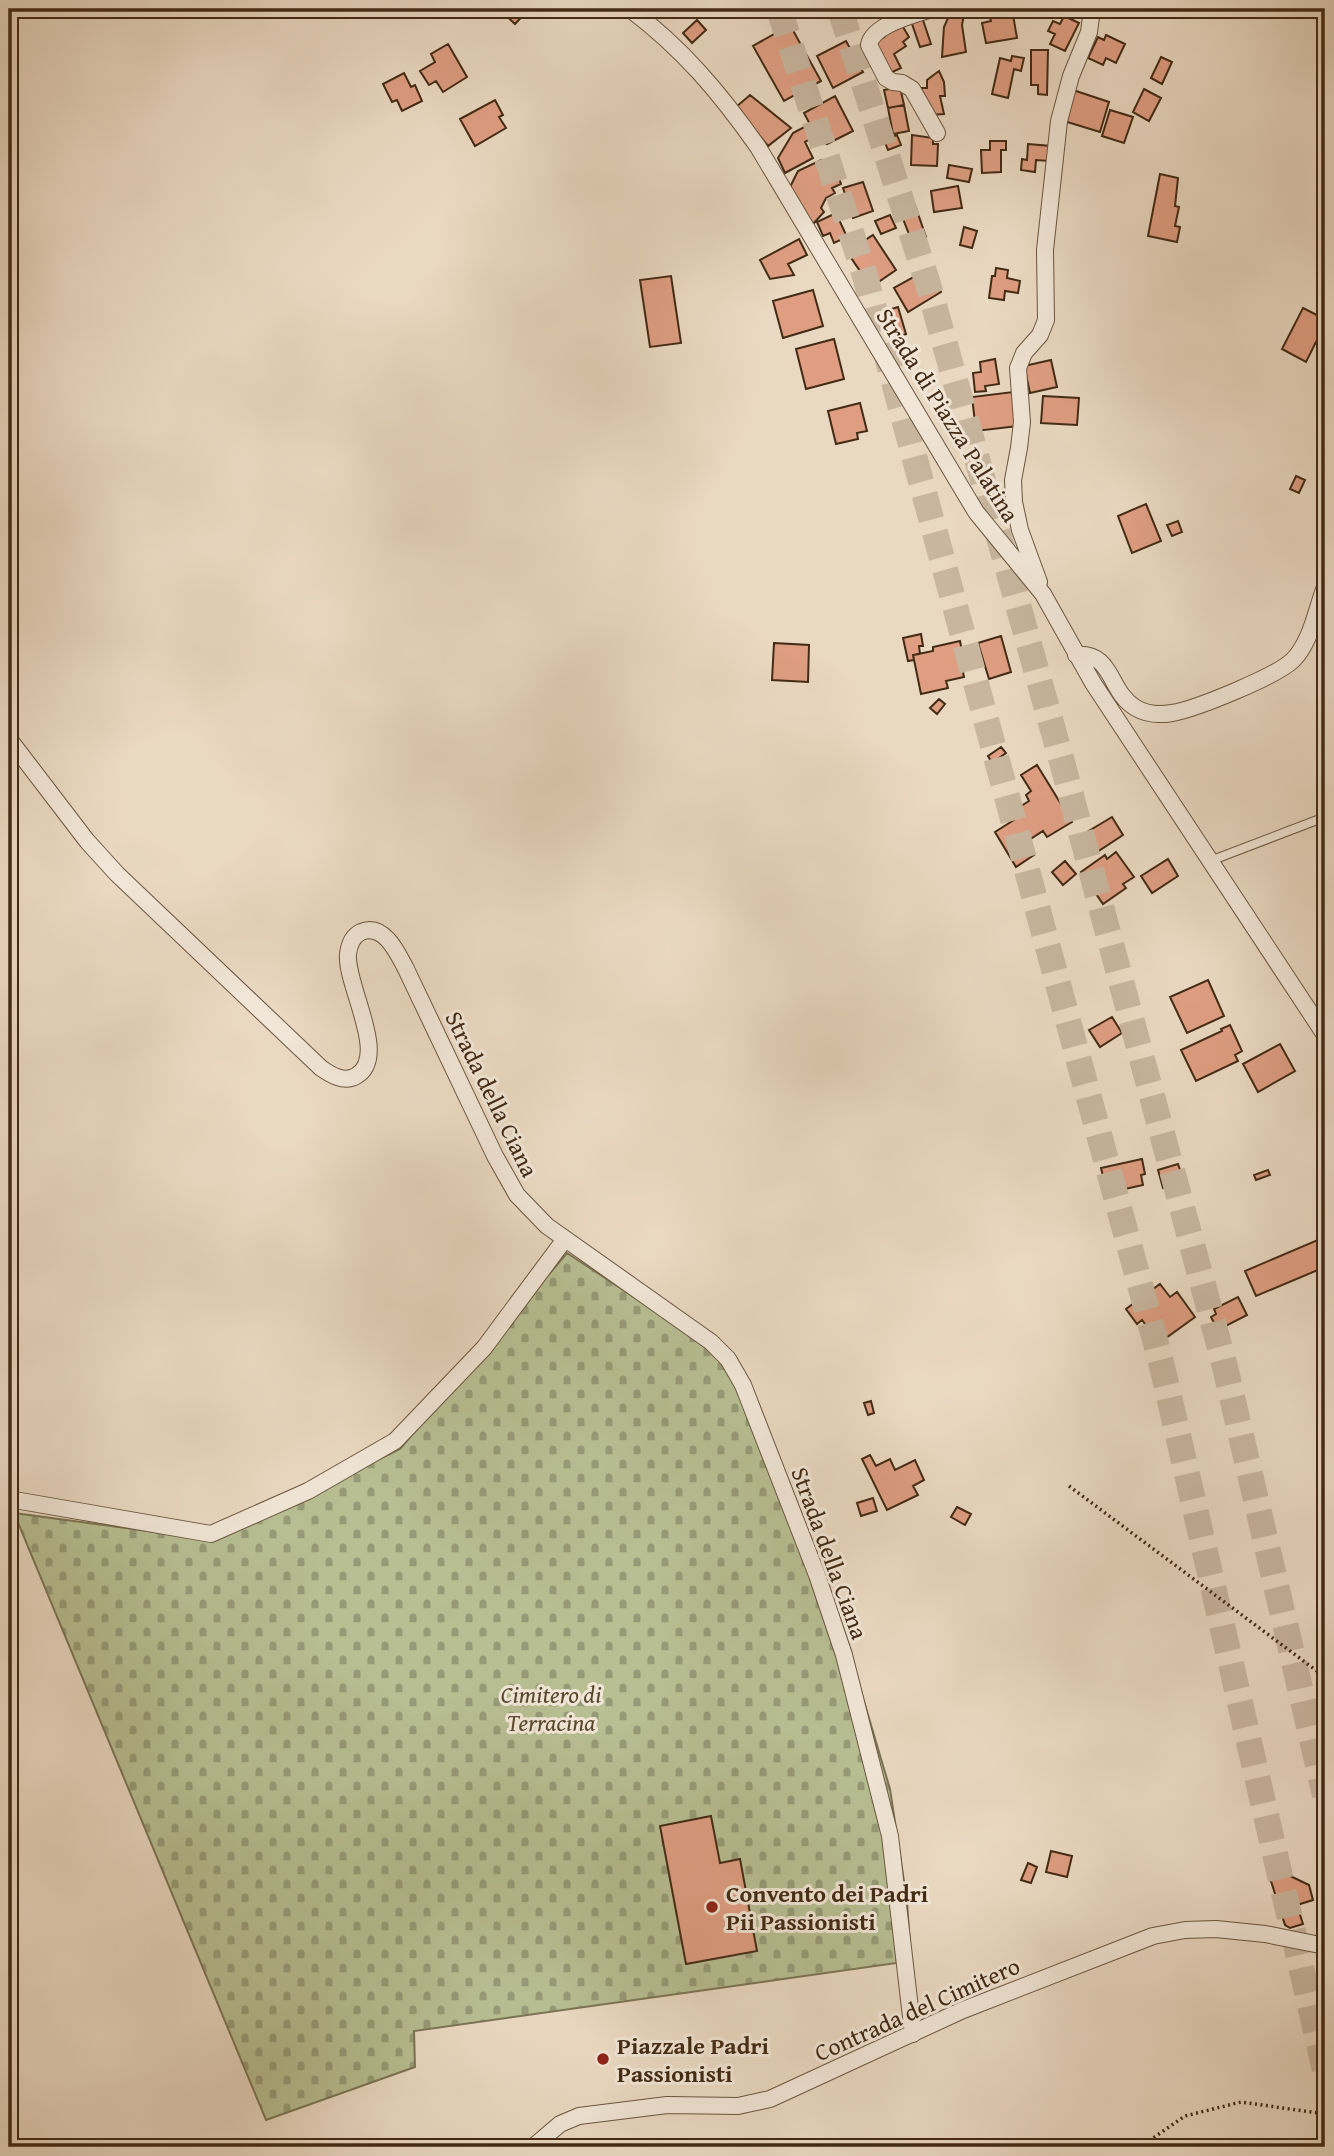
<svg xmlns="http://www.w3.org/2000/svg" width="1334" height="2156" font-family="'Gentium Book Plus',serif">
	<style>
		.cemetery { fill: url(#cemetery-stones); stroke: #7c7454; stroke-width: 2 }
		.building { fill: #df9e82; stroke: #422a14; stroke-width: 2 }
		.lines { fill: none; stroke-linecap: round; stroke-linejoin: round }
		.trunk-tunnel { stroke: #c8b69f; stroke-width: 26; stroke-dasharray: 26 13; stroke-linecap: butt }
		.service-casing { stroke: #6c5640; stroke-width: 10 }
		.minor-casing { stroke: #6c5640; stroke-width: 18 }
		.path { stroke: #422a14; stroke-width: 3.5; stroke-dasharray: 2 3.5; stroke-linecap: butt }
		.service { stroke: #f1e6d7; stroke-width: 8 }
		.minor { stroke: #f1e6d7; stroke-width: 16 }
		.poi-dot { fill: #8f2418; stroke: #f1e6d7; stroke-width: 2.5 }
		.labels { text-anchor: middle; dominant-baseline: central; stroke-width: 6; stroke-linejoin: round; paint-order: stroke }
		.street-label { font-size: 24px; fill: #422a14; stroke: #f1e6d7 }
		.park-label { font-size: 24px; font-style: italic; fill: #59482d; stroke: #f1e6d7 }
		.poi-label { font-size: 24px; font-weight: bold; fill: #422a14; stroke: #f1e6d7; text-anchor: start }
	</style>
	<defs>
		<pattern id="cemetery-stones" width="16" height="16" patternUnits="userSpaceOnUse" patternTransform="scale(1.75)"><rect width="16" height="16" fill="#b7bf93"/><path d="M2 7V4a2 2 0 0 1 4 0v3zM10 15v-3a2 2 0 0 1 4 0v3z" fill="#969b77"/></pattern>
	</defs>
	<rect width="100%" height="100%" fill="#ead9c2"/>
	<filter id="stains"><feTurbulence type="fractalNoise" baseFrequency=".00286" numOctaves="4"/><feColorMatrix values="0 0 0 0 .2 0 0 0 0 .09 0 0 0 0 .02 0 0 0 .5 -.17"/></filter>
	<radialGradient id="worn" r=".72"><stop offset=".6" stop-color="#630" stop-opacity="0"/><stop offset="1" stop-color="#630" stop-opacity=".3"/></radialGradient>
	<path class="cemetery" d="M567,1253L727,1358L839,1617L890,1789L907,1901L911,1961L414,2031L415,2067L266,2120L14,1513L215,1540L400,1449Z"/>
	<path class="building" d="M499,9H526L528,10L515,24Z
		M965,9L962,25L966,52L942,57L944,27L951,11Z
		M1012,9L1017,38L986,43L982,23L991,21L988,10Z
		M921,14L931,44L920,47L910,18Z
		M1064,16L1079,23L1065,51L1050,44L1055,34L1048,31L1053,21L1060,24Z
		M697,20L706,30L692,43L683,33Z
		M900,22L909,37L903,42L906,46L894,54L901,68L888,74L871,43L884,37L881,33Z
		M790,25L821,81L784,101L753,46Z
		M1106,35L1125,44L1116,63L1106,58L1103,65L1088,58L1098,37L1104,40Z
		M846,41L863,72L833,88L817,56Z
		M448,44L467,77L443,92L436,81L429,85L420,71L435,62L431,54Z
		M1031,50H1048L1047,95L1038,94V85H1031Z
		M1012,56L1024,58L1021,71L1014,69L1008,98L992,94L1000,58L1011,61Z
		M1161,57L1172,62L1162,84L1151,78Z
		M939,71L944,82L945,96H940L944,114L930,115L917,88H927V80Z
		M404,73L411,87L415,85L422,101L402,111L397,100L392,102L383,84Z
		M900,87L904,105L888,108L884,90Z
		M1144,89L1161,98L1149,121L1133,112Z
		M1073,90L1109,102L1100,132L1064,121Z
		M750,95L791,128L768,146L736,107Z
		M835,96L853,131L827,144L817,138L804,113Z
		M495,100L503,115L499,117L506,128L475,146L460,119Z
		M904,105L909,131L893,134L888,108Z
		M1110,110L1133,117L1124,143L1102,136Z
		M806,126L812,138L805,142L813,158L785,173L778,158L793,133Z
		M897,135L901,145L888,150L884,140Z
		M912,135L933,138V144H938L937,166L911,165Z
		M990,141H1006V150H1001V172L982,173L981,150H990Z
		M1028,144L1051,146L1049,161L1036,160L1035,172L1021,170L1022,159L1027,160Z
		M821,160L826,172L836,168L841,184L832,188L835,193L826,198L821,208L824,212L813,224L790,187L798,171Z
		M949,165L972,169L969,182L947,178Z
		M1160,174L1178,178L1175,206L1179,207L1175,226L1180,227L1177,242L1148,236Z
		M863,182L873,211L853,218L843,188Z
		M958,186L962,208L934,212L931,191Z
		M915,205L926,237L912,242L900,211Z
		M836,213L847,237L834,243L830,233L823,236L817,222Z
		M890,215L896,228L881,234L875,221Z
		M964,227L977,231L972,248L960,245Z
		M873,235L896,270L871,287L847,252Z
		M799,239L807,255L788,264L794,275L770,279L760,260Z
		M996,268L1008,270L1007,278L1020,281L1018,293L1005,291L1004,300L989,298L992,276H995Z
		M921,273L923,277L930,273L941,292L908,312L894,288Z
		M671,276L681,343L650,347L640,280Z
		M813,290L823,326L783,338L773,301Z
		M898,307L906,334L890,339L882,312Z
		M1303,308L1325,319V324L1306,362L1282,349Z
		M834,339L844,379L806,389L796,349Z
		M995,359L999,384L985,386L986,391L975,392L973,373L981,372L980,362Z
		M1051,360L1057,387L1030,393L1024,366Z
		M1013,392L1018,426L976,431L972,397Z
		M1043,396L1079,398L1077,425L1041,423Z
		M860,403L867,431L857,433L858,439L836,444L828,411Z
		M1296,476L1305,480L1299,493L1290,489Z
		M1146,504L1161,541L1132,553L1118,516Z
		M1178,521L1182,532L1172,536L1167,525Z
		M921,634L923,646H919L920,654L913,655L914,660L908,661L903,638Z
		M1001,636L1011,672L989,679L978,643Z
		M960,641L964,661L961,662L964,677L946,681L948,688L921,694L913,655L933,651V647Z
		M774,643L809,645L808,682L772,680Z
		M939,699L945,704L937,714L930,708Z
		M1001,747L1006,753L992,763L988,756Z
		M1037,765L1072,822L1047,837L1043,831L1026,842L1034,855L1016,867L995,832L1017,818L1013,811L1029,801L1026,795L1031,791L1021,775Z
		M1112,817L1123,835L1094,854L1082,835Z
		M1116,852L1134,877L1123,884L1126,888L1103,904L1081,872L1105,855L1107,859Z
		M1168,859L1178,876L1152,893L1141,876Z
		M1065,861L1076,874L1063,885L1052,872Z
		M1208,980L1224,1016L1187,1033L1170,997Z
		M1112,1017L1122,1033L1100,1047L1089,1030Z
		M1230,1025L1242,1051L1235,1055L1238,1061L1196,1081L1181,1050L1222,1031L1221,1029Z
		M1280,1044L1295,1071L1258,1092L1243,1064Z
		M1142,1159L1145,1174L1141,1175L1143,1185L1107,1193L1101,1168Z
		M1178,1164L1184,1181L1163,1188L1158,1170Z
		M1268,1170L1270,1175L1256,1180L1254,1175Z
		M1320,1239L1325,1252V1267L1256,1296L1245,1271Z
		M1160,1284L1170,1297L1177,1292L1195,1317L1159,1343L1142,1320L1137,1324L1126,1309Z
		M1238,1297L1247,1315L1218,1330L1211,1317L1216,1314L1214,1309Z
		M871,1401L874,1413L868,1415L864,1403Z
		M870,1455L876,1466L890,1459L895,1470L915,1460L924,1480L913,1486L918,1495L887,1510L862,1459Z
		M873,1498L877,1511L861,1516L857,1503Z
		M957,1507L971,1514L965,1525L951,1517Z
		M711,1816L720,1863L740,1859L757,1951L686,1964L660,1826Z
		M1051,1851L1072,1856L1067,1877L1046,1872Z
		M1028,1863L1037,1867L1031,1883L1021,1880Z
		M1284,1873L1309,1885L1313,1900L1297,1905L1303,1924L1290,1928L1285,1925L1270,1878Z
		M762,2140L811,2147H761Z"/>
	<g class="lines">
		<path class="trunk-tunnel" d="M779,9L865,276L1161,1362L1325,2070
			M840,9L928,284L1062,762L1225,1367L1325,1795"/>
		<defs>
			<path id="service" d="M1210,861L1325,817"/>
			<path id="minor" d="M630,9C683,49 720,93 758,147L976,512L1043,594L1093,683L1325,1035
				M932,9C915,14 872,25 869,45L886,78L893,82L902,83L912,89L937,133
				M1039,582L1020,530L1014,502L1013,480L1019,448L1022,422L1018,368L1024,353L1040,335L1046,320L1045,250L1059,121L1071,76L1089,32L1092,9
				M1076,655C1114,652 1108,692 1136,708C1146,714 1160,715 1172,713C1196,709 1277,676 1293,660C1311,642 1316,610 1325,587
				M9,739L87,841L117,874L321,1068C331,1075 344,1083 356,1076C390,1057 345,985 348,954C349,945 353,936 361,932C384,922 398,954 406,969L495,1156L517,1195L547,1226L711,1342L728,1359L743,1385L817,1575L844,1655L890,1836L913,2034
				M9,1499L211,1534L308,1491L395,1441L484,1348L565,1239
				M533,2147L560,2124L579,2116L667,2105L738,2106L770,2099L963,2010L1153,1936L1185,1930L1216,1929L1265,1934L1325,1946"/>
		</defs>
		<use href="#service" class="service-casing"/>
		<use href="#minor" class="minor-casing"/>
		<path class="path" d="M1069,1486L1325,1677
			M1140,2147L1185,2116L1241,2102L1325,2114"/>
		<use href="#service" class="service"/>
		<use href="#minor" class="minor"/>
	</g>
	<g class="poi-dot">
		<circle cx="712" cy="1907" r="7"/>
		<circle cx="603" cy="2059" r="7"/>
	</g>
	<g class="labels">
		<g class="street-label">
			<text transform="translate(948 415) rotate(58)">Strada di Piazza Palatina</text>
			<text transform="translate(492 1094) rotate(64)">Strada della Ciana</text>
			<text transform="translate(830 1553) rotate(70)">Strada della Ciana</text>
			<text transform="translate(917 2009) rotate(-24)">Contrada del Cimitero</text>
		</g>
		<g class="park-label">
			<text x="551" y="1694">Cimitero di<tspan x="551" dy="28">Terracina</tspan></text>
		</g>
		<g class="poi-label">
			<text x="726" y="1893">Convento dei Padri<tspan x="726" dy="28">Pii Passionisti</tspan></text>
			<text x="617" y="2045">Piazzale Padri<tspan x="617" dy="28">Passionisti</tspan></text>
		</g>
	</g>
	<rect width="1334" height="2156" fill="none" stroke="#ead9c2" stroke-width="35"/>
	<rect x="10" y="10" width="1313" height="2135" fill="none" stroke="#422a14" stroke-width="3.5"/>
	<rect x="18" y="18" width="1299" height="2121" fill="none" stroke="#422a14" stroke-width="2"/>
	<rect width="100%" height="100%" filter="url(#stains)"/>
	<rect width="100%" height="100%" fill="url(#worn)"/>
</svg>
